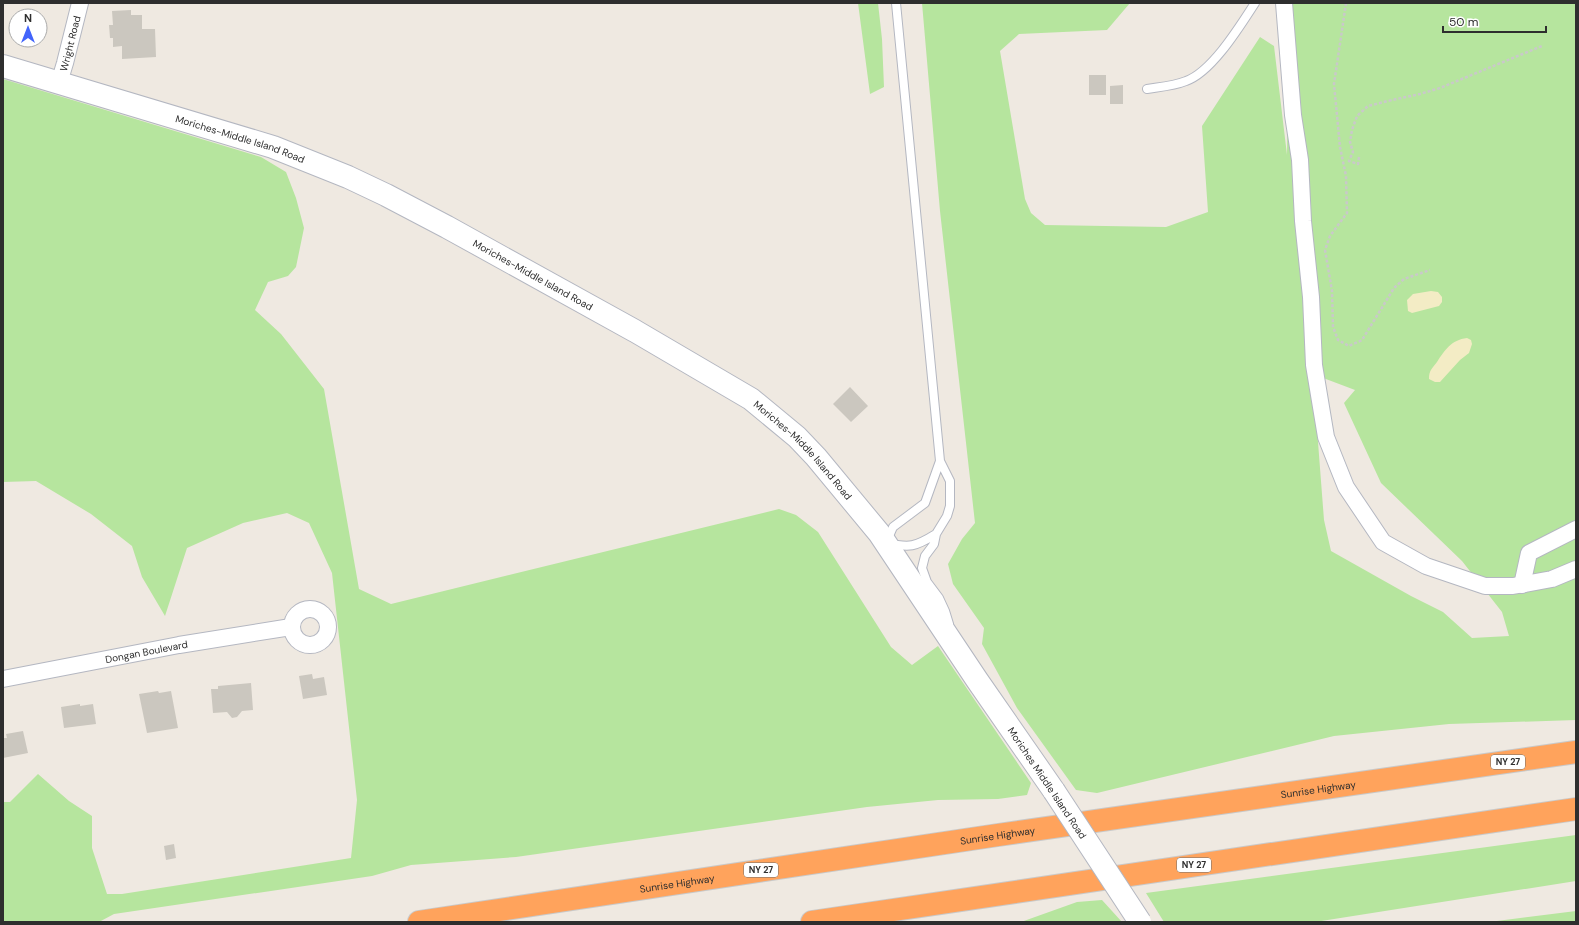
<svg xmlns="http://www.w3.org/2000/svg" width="1579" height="925" font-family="'DM Sans',sans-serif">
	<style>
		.green { fill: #b6e59e; fill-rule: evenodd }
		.sand { fill: #f3ecc5 }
		.building { fill: #cbc7bf }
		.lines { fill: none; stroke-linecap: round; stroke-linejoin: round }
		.lane-casing { stroke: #b4b7c1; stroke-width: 10 }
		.street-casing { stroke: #b4b7c1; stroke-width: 18 }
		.secondary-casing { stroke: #b4b7c1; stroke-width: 24 }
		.highway-casing { stroke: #c9c9c9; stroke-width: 24 }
		.path { stroke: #c9c9c9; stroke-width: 2.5; stroke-dasharray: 3 2; stroke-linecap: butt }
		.lane { stroke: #fff; stroke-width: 8 }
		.street { stroke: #fff; stroke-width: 16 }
		.secondary { stroke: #fff; stroke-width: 22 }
		.highway { stroke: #ffa35c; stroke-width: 22 }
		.secondary-bridge-casing { stroke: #b4b7c1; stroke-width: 24; stroke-linecap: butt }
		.secondary-bridge { stroke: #fff; stroke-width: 22 }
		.labels { text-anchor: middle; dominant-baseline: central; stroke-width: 3; stroke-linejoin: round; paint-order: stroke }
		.shield { fill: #fff; stroke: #6d6d6d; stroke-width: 1 }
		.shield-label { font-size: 9px; font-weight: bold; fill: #2e2e2e }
		.street-label { font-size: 10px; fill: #2e2e2e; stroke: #fff }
	</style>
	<rect width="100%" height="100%" fill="#efe9e1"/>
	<path class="green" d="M858,3H878L882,39L884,87L870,94Z
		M922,3H1130L1107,30L1019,34L1000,51L1025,199L1031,213L1045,225L1166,227L1208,212L1202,126L1260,37L1274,46L1287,155L1289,3H1576V720L1449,724L1334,736L1097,793L1076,790L1017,708L982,644L984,628L953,584L948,564L962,539L975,523L940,211ZM1310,373L1355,390L1344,403L1381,483L1462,561L1502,612L1509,636L1472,638L1443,612L1411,596L1331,551L1324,520L1316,416Z
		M3,79L261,157L286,172L296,198L304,228L296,267L288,276L268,282L255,310L281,334L324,389L359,589L391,604L779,509L796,515L818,532L891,647L912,665L938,646L1031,783L1027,795L998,799L938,800L867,807L516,857L411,865L372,876L114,914L99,922H3V802H10L38,774L69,801L92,816V848L107,894H122L351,858L357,800L332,573L309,523L287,513L243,523L187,548L165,616L142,577L132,546L91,514L36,481L3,482Z
		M1576,835V881L1315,922H1164L1146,893Z
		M1102,900L1122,922H1021L1077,902Z
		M1576,911V922H1489Z"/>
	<path class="sand" d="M1431,291L1438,292L1442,297V302L1439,306L1412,313L1408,311L1407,300L1413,294Z
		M1467,338L1471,340L1472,344L1469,353L1460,360L1440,382H1435L1429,379C1429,370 1432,369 1437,362C1445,350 1451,340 1467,338Z"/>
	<path class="building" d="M131,10V15H142V29H155L156,57L122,59V46L113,47V38H110L109,25H113L112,11Z
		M1089,75H1106V95H1089Z
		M1123,85V104H1110V86Z
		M850,387L868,406L851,422L833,404Z
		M312,674L313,679L324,677L327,695L303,699L299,676Z
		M251,683L253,710L242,711L237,717L232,718L227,712L213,713L211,689H218V686Z
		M158,691L159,693L171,691L178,728L147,733L139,694Z
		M80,704V706L93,704L96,724L64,728L61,707Z
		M23,731L28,753L3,758V738H7L6,734Z
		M174,844L176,858L166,860L164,846Z"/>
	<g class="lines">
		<defs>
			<path id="lane" d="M896,3L940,461L925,503L893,527L886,543C910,548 915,547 936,534
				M1147,89C1160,87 1174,86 1186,81C1212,72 1240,26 1255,3
				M940,461L950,481V506L947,516L936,534L934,544L925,556L922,568L927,582L939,598L945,611L949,624"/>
			<g id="street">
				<path d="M1284,3L1293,115L1300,160L1303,221L1311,297L1314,365L1326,437L1346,487L1383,542L1426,566L1485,586H1513L1552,579L1576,569"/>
				<path id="s1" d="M59,83L65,63L80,3"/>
				<path d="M1522,585L1529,553L1576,529"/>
				<circle cx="310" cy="627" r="18"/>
				<path id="s2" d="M3,679L179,645L291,627"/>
			</g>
			<g id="secondary">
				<path id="s3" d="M3,66L273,147L348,177L386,195L447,227L635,331L751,399L797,437L816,457L879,533L977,680L1054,791"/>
			</g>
			<g id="highway">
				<path id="s4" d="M419,922L998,835L1576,752"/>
				<path d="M812,922L1576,809"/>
			</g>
		</defs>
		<use href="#lane" class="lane-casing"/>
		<use href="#street" class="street-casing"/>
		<use href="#secondary" class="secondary-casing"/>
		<use href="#highway" class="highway-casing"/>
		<path class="path" d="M1346,3L1334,84L1340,147L1346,176L1347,213L1330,236L1325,250L1332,291L1333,327L1338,340L1349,346L1362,340L1394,288L1404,279L1430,270
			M1359,157L1358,164L1349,161L1353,152L1350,142L1352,130L1357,116L1368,106L1392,100L1420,94L1440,88L1542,46"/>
		<use href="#lane" class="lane"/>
		<use href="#street" class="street"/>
		<use href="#secondary" class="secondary"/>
		<use href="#highway" class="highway"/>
		<defs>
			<path id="secondary-bridge" d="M1054,791L1140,922"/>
		</defs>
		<use href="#secondary-bridge" class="secondary-bridge-casing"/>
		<use href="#secondary-bridge" class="secondary-bridge"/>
	</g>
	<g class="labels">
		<g class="shield">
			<rect x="1491" y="755" width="34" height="14" rx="3"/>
			<rect x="1177" y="858" width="34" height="14" rx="3"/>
			<rect x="744" y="863" width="34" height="14" rx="3"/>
		</g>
		<g class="shield-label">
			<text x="1508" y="762">NY 27</text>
			<text x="1194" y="865">NY 27</text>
			<text x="761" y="870">NY 27</text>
		</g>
		<g class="street-label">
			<text stroke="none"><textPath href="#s1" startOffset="41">Wright Road</textPath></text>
			<text stroke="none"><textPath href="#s3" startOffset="248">Moriches-Middle Island Road</textPath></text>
			<text stroke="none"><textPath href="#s3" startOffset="572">Moriches-Middle Island Road</textPath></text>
			<text stroke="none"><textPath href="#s3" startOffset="896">Moriches-Middle Island Road</textPath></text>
			<text stroke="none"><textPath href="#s2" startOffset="146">Dongan Boulevard</textPath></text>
			<text transform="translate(1047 783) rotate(56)">Moriches Middle Island Road</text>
			<text stroke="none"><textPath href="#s4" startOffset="909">Sunrise Highway</textPath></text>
			<text stroke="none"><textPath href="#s4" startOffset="585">Sunrise Highway</textPath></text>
			<text stroke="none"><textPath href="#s4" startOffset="261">Sunrise Highway</textPath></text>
		</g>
	</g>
	<rect width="1579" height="925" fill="none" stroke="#2e2e2e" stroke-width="8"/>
	<g transform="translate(28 28)"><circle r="19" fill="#ffffff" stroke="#ababab"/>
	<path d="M0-3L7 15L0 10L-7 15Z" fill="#4264fb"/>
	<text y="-6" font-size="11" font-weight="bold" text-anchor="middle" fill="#2e2e2e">N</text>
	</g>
	<path d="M1443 26v6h103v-6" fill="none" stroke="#2e2e2e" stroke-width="2"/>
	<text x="1449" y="26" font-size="12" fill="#2e2e2e" stroke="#ffffff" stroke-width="3" paint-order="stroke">50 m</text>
</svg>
